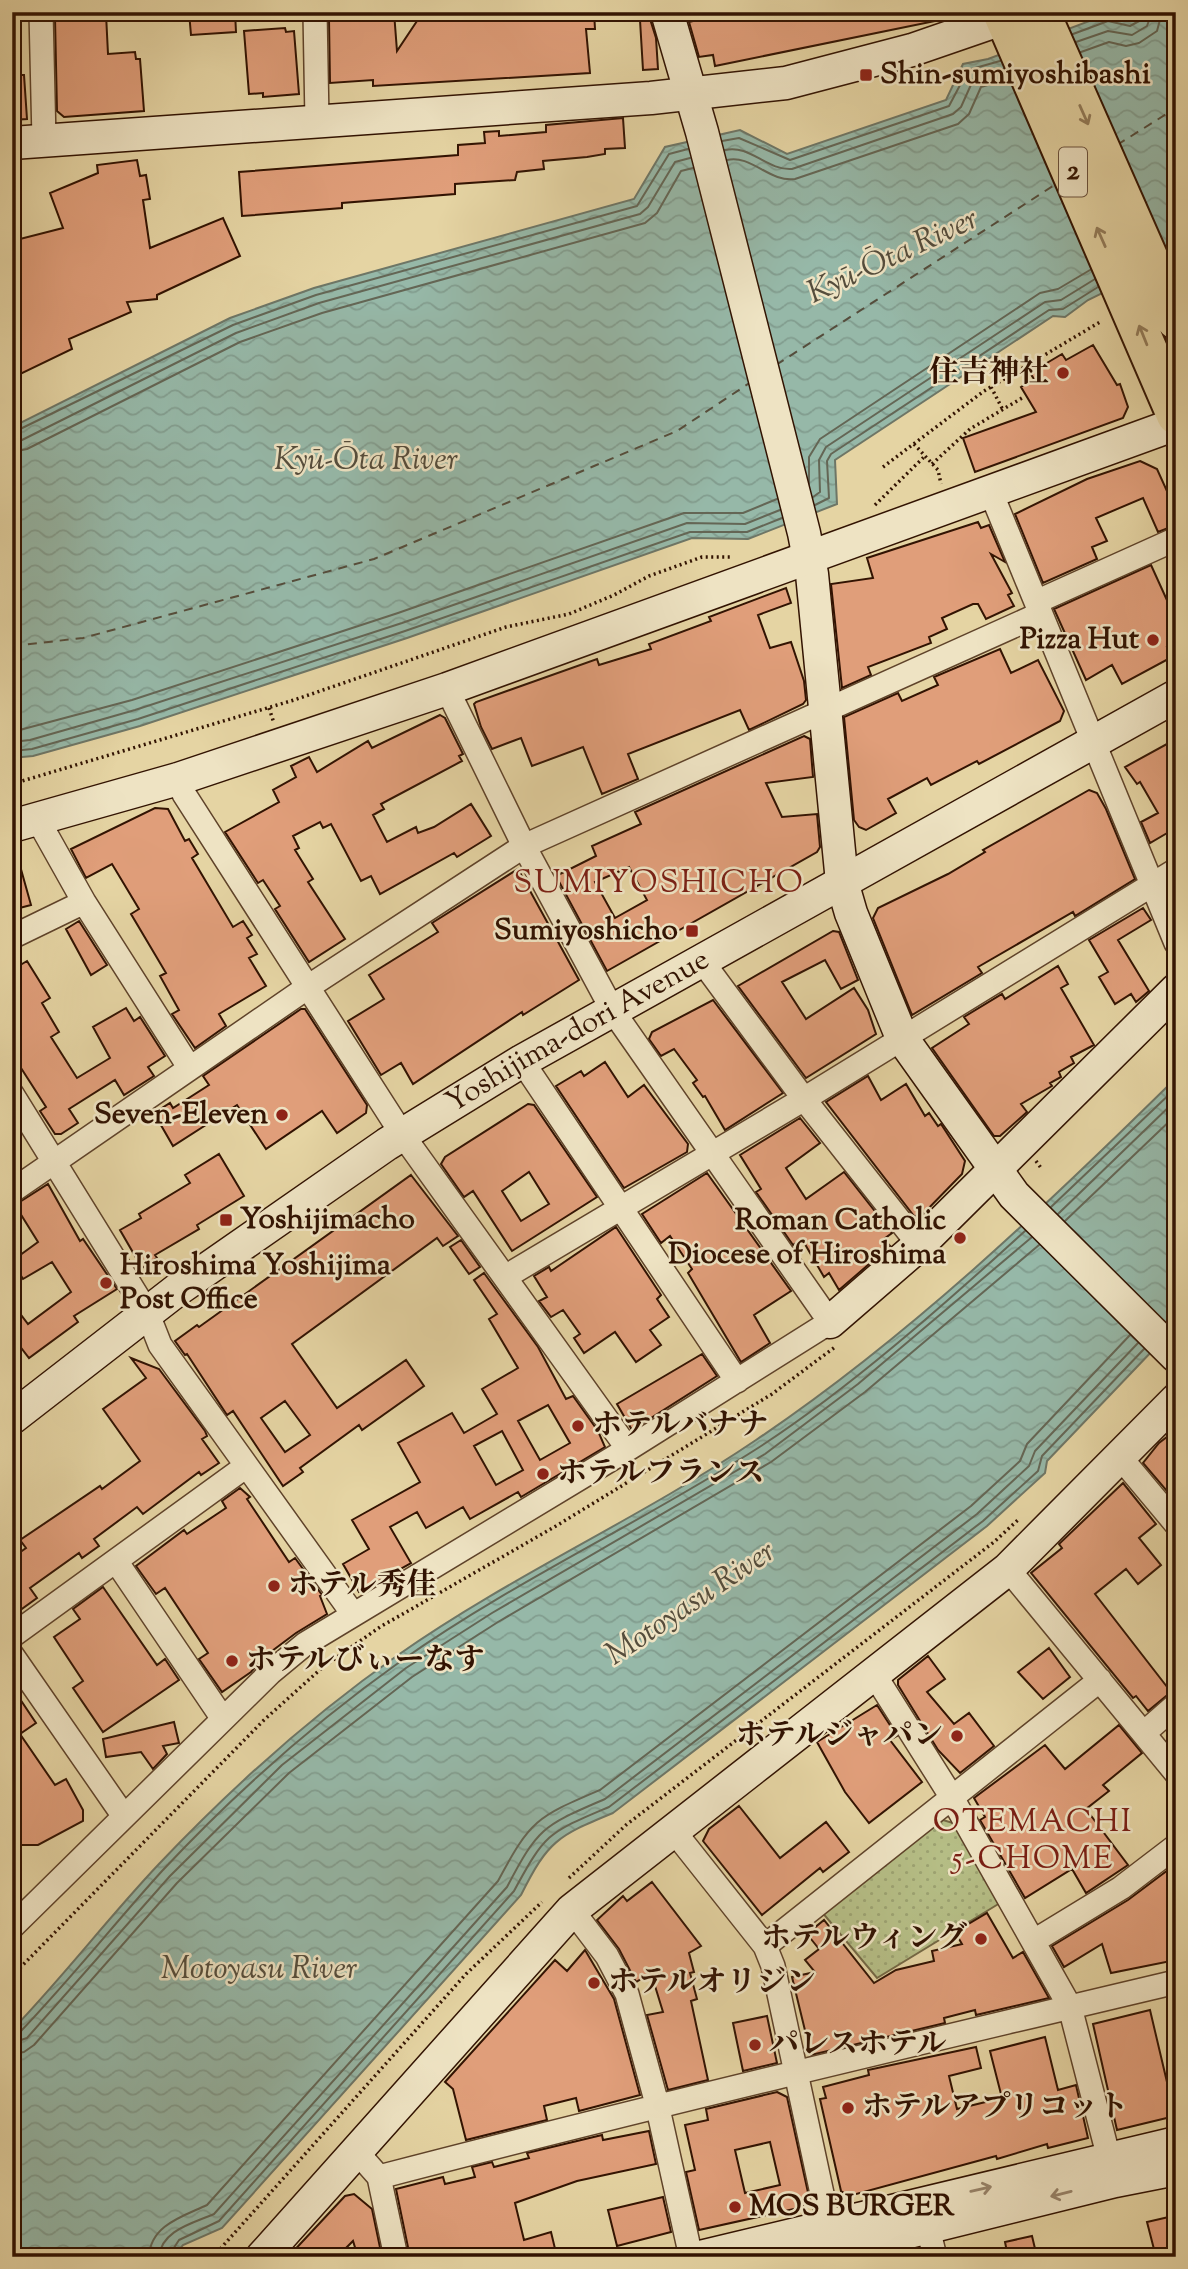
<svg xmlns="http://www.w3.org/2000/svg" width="1188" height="2269" font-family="'Sorts Mill Goudy','Noto Serif JP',serif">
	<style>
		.park { fill: url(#park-dots); stroke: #746844; stroke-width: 2 }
		.water { fill: url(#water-waves); stroke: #6e7666; stroke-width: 2 }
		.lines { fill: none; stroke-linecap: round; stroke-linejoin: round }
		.shore { stroke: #646655; stroke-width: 2 }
		.ferry { stroke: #554d3c; stroke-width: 2; stroke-dasharray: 9 7; stroke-linecap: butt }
		.building { fill: #e09e7a; stroke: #321302; stroke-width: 2; fill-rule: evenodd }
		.street-casing { stroke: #5f432a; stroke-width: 26 }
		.secondary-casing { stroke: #321302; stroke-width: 35 }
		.highway-casing { stroke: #321302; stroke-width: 42 }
		.path { stroke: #321302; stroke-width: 3.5; stroke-dasharray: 2 3.5; stroke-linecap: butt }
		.street { stroke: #eee3c3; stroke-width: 23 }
		.secondary { stroke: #eee3c3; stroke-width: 32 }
		.highway { stroke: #e5d4a3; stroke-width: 38 }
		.oneway { stroke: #947d5b }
		.oneway2 { stroke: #99856c }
		.poi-dot { fill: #8f2418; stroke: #eee3c3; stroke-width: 2.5 }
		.labels { text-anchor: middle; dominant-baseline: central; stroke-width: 5; stroke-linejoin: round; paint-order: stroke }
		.shield { fill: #eee3c3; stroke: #6a513c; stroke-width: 2 }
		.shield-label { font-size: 28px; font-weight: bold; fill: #321302 }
		.poi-label { font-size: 30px; font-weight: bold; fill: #321302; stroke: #eee3c3; text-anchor: start }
		.street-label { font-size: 30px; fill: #321302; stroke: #eee3c3 }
		.water-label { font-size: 32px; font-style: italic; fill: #554d3c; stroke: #eee3c3 }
		.neighbourhood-label { font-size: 32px; letter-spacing: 2px; fill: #7a1f14; stroke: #eee3c3 }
	</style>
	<defs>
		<pattern id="park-dots" width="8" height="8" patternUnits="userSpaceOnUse" patternTransform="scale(1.75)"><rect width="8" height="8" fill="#b5bd85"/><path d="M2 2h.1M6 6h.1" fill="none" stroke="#9ca271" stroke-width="1.8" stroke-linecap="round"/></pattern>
		<pattern id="water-waves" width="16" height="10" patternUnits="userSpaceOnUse" patternTransform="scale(1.75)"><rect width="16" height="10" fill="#96b8a8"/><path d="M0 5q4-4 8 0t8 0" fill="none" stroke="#829d8f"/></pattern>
	</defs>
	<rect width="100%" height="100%" fill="#e5d4a3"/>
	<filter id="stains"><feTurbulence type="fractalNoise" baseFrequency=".00286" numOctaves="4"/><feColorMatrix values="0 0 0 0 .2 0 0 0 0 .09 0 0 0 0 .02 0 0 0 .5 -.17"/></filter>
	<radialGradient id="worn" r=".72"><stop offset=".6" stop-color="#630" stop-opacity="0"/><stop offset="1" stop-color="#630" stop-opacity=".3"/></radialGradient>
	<path class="park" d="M943,1820L953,1823L1000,1903L877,1978L821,1911Z"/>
	<path class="water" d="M1141,12H1176V257L1088,300L1065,317L1053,316L835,460L837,504L748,539L692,538L407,638L140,726L33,756L12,758V427L230,318L314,288L634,199L665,147L740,130L787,154L946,100L963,64L988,59L1108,14L1128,19Z
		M1176,1078V1326L1047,1461L1045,1473L987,1526L613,1813C557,1836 548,1841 521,1895L222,2228L183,2245L173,2257H12V2030C63,1977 108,1918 158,1865C231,1788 311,1716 398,1655C512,1575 641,1518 756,1440C909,1337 1045,1207 1176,1078Z"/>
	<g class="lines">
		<path class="shore" d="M1073,34L1108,21L1130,26L1141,20L1143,12
			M1076,42L1108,31L1132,35L1147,26L1152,12
			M1081,52L1109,42L1126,46L1139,43L1157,31L1162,12
			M722,141L739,138L790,160L949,106L968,70L1000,61
			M725,150C750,144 767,171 792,169L953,114L961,107L974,78L1004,69
			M727,160C751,154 770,183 795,179L958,124L969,114L981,87L1008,79
			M12,433L233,325L316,295L637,206L669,154L688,149
			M12,441L22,440L236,333L319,303L640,214L648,207L675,162L690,158
			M12,452L27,449L240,342L322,313L645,223L657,213L681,171L693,168
			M809,484V457L820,439L1040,293L1058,289L1090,270
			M813,497L820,492L819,460L826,447L1045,302L1061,300L1095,279
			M815,505L829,498L827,461L831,454L1049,310L1063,309L1098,287
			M12,732L132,700L398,613L684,513H743L777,499
			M12,742L30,740L135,710L402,623L687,523L745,524L780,510
			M12,751L32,749L138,719L405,631L690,532H747L782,518
			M1051,1207L1176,1088
			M1058,1214L1176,1100
			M1065,1221L1176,1115
			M12,2034L20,2032C70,1980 114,1924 162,1871C234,1794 315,1722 401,1661C514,1581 641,1523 758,1448C849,1389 945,1304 1025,1231
			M12,2043L27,2038L170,1876L282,1765L406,1668L492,1613L765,1454L858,1384L1032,1237
			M12,2054L24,2052L34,2045L177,1883L289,1773L412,1677L498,1622L771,1462L865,1392L1039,1245
			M149,2257C150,2225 184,2216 207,2205L498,1881C531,1819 537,1817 600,1790L971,1506L1020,1461L1027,1444L1130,1335
			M159,2257C161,2230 194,2223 214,2214L507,1887C539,1826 543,1826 605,1799L977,1514L1029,1466L1035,1451L1138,1343
			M168,2257L179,2240L219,2221L514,1891C546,1832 548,1833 609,1807L983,1521L1038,1471L1042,1456L1144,1349"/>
		<path class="ferry" d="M1117,145L1176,108
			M776,365L1056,184
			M12,646L83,638L374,559L677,431L751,382"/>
	</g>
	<path class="building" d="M189,12H235L236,32L191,35Z
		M367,12H394L397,51L423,12H594L595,29H586L590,73L373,86V80L330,83L329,20L367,18Z
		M729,12H939L940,20L715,66L713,55L699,57L689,22Z
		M106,14L108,54L135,52L136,59H140L144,111L64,117L57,111L55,18Z
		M650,19L656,38L658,69L643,70L640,20Z
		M285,28L286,32L294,31L299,94L263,97V93L249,94L244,31Z
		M12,75H24L27,119L12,120Z
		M623,118L625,148L605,149V154L587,157L543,161L544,169L517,172L515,180L455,184V194L342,203V208L242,216L239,172L458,155V145L485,143L484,132L499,131V136L546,132V125Z
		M137,160L140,176L146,175L150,199L143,200L150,248L223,218L240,256L157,295V299L127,302L131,312L69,339L72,349L12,378V241L63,228L50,193L98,173L97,165Z
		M1093,345L1117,385L1120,384L1128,407L1123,418L975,472L963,438L1036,412L1021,387L1034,379L1030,373L1062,354L1066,360Z
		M1140,461L1157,469L1176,511V525L1158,532L1143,498L1096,518L1107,541L1092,547L1097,559L1043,583L1015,514L1087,479Z
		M978,522L981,528L989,525L1005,562L991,554L1012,593L1008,595L1014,606L986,619L978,604H973L942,618L947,629L929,637L931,643L868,667L871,675L842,688L831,584L873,578L867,558Z
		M1151,565L1176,620V643L1167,647L1172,657L1122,684L1112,665L1086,680L1054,609Z
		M786,588L791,603L758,615L770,648L791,642L804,681L806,700L803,704L749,730L740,710L628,754L638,779L602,794L583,747L532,766L521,738L492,749L481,727L474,704L476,702L597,659L599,665L651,649L649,644L711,621L709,617Z
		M1000,649L1011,673L1038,660L1064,711L1060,721L979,764L977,761L931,785L927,778L888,799L896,813L866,830L859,827L854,820L844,717L898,693L902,701L938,685L934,677Z
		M440,715L445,718L463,754L459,756L462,761L381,804L384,809L373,815L387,842L416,827L418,833L434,827L471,804L491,836L457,857L454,853L380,894L371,876L361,881L331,824L323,828L320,822L293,836L299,848L295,850L313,879L308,882L345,939L309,962L275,909L280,906L263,880L258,883L225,832L279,802L273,790L296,777L291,766L309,757L317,772L368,741L372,748Z
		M804,736L810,739L813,777L766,783L782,817L817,814L820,847L817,852L607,971L556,876L596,856L592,846L641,824L635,812ZM629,867L647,900L615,918L595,882Z
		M1176,739V821L1171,824L1174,829L1150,843L1141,822L1158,813L1140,782L1137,784L1125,767Z
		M1089,790L1097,793L1106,809L1135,879L1075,916L1073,912L978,967L982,973L912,1015L873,918L878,908L948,874L985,852L983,850Z
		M155,808L168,809L185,841L189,839L198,854L192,858L233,927L243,921L252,935L247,938L257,954L249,958L266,986L219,1014L226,1026L195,1048L172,1014L179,1010L160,976L166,973L131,914L139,909L112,864L86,878L71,849Z
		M12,855H17L31,905L12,910Z
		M518,869L579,980L523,1015L522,1012L413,1084L401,1063L381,1075L348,1021L384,999L369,975L438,932L432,923Z
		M1143,908L1151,920L1118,940L1149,991L1136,1002L1131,994L1115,1004L1099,977L1108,972L1089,940Z
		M79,921L107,965L91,975L66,929Z
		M833,931L839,932L858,980L841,989L825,960L782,982L806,1019L854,988L868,1010L876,1034L806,1078L738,986Z
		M27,961L50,998L42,1003L59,1032L51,1037L77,1078L110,1058L93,1027L126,1008L134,1021L140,1017L165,1056L148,1067L154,1076L124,1095L115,1080L69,1109L78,1123L61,1134H55L40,1111L46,1107L12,1054V970Z
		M1058,966L1068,984L1061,988L1094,1045L1071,1057L1074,1063L1059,1072L1061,1077L1050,1083L1052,1086L1021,1104L1027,1112L1000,1136H994L932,1048L969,1024L964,1017L1002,994L1005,999Z
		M713,1000L783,1093L725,1130L705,1096L703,1097L693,1083L697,1080L674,1049L661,1056L649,1039L652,1032Z
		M301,1009H305L367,1105L366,1113L337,1133L322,1111L266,1149L237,1105L173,1146L154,1113L170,1103L173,1108L209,1085L203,1076Z
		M605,1062L628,1097L644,1085L688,1144L687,1152L624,1188L556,1086L581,1071L584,1076Z
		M868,1076L881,1100L906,1084L925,1116L929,1113L938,1126L941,1124L965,1161L962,1174L922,1215L914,1216L826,1102Z
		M528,1104L534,1105L597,1197L512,1251L473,1191L464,1197L441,1164L445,1157ZM529,1172L549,1204L521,1221L502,1191Z
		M800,1118L820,1143L786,1168L806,1199L844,1172L892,1233L884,1239L890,1246L839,1290L829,1273L824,1277L802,1239L793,1245L756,1192L761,1189L740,1155Z
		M219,1154L244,1196L197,1225L199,1229L155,1255L157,1258L142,1268L120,1230L141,1218L139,1214L190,1183L185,1175Z
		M707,1173L791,1291L754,1315L770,1343L741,1362L688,1273L692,1269L670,1236L661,1243L642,1214Z
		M411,1175L458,1236L443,1246L437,1238L292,1344L337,1408L406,1360L424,1386L362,1430L359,1425L300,1468L303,1472L283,1486L233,1411L227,1415L187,1354L185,1355L175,1341L197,1325L199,1327ZM285,1401L310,1435L285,1452L261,1418Z
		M48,1184L80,1241L83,1239L117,1289L74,1316L78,1322L29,1358L12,1336V1303L28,1324L71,1292L52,1262L23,1279L12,1261L38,1242L15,1205Z
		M616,1227L661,1295L657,1299L669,1317L650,1330L661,1345L636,1362L615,1332L584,1353L574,1338L580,1334L563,1310L551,1317L539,1301L547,1297L534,1276L549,1267L551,1271Z
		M461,1240L480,1267L469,1274L450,1247Z
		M484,1273L538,1347L566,1399L573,1396L598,1431L605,1447L521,1497L518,1492L470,1519L463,1507L426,1528L417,1512L390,1527L411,1563L359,1592L343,1564L369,1549L352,1520L420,1482L398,1443L452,1413L464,1433L497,1414L482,1389L518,1368L489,1319L497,1314L474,1280ZM548,1405L570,1443L540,1460L518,1421ZM502,1431L523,1470L496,1485L474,1446Z
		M702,1354L717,1376L632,1430L617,1404Z
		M131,1358L159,1369L205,1431L207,1436L202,1439L219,1463L201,1475L199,1472L143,1514L137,1507L94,1539L99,1546L82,1558L79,1553L30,1588L37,1598L12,1616V1558L26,1548L20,1540L100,1486L102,1489L140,1461L103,1409L146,1378Z
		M1176,1430V1483L1166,1490L1143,1463L1159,1443Z
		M1123,1483L1156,1524L1139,1538L1161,1565L1138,1584L1126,1569L1095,1594L1171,1692L1148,1711L1136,1696L1133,1698L1031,1573L1062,1548L1059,1544Z
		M240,1488L250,1497L247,1499L289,1562L295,1558L322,1595L320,1596L327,1614L296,1633L264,1657L251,1672L222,1692L199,1659L208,1653L165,1588L156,1594L136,1566L184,1530L187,1534L226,1508L222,1501Z
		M103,1587L157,1665L165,1659L179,1680L103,1732L73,1688L83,1681L54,1637L80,1619L73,1609Z
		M1049,1648L1070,1677L1043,1699L1018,1672Z
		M928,1656L945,1679L927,1692L954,1724L969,1713L994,1746L960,1773L938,1750L898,1685V1680Z
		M12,1687L36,1723L20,1734L55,1785L66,1779L83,1810V1821L38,1845H12Z
		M877,1705L897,1736L890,1740L922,1782L869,1823L845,1792L817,1742Z
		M174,1722L179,1743L163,1746L167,1754L153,1769L141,1752L106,1757L103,1739Z
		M1119,1725L1142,1753L1103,1785L1109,1791L1086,1809L1128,1865L1086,1893L1072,1869L1025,1898L980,1820L985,1817L974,1798L1045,1745L1065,1769Z
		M739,1806L780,1858L826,1822L849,1852L823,1872L820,1868L762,1915L703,1841L709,1829Z
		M1176,1864V1960L1111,1973L1102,1944L1064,1967L1052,1946L1128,1900Z
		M652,1882L701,1946L689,1953L694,1972L690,1973L697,1999L691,2001L708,2080L668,2090L647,2015L663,2012L651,1973L636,1982L619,1949L597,1920L623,1896L627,1901Z
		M987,1913L1013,1958L1023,1952L1049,1998L976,2015L975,2010L944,2018L945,2023L811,2055L792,1977L815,1972L805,1960L819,1949L807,1934L824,1920L874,1983L896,1970L934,1961L932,1951L962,1944L955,1932Z
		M585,1950L614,1999L640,2095L579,2111L576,2098L544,2106L547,2120L466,2140L453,2089L445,2082L555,1960L567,1971Z
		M1150,2010L1175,2116L1117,2130L1093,2024Z
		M767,2016L777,2063L743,2071L733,2023Z
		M1045,2037L1058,2090L1076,2085L1088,2138L1048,2148L1047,2144L997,2159L996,2156L849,2196L841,2191L820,2099L826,2098L823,2087L869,2075L868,2070L976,2047L981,2068L949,2076L957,2109L1002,2098L990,2051Z
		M777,2092L787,2097L809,2197L803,2207L699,2230L686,2172L695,2170L685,2125L708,2120L706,2109ZM770,2142L780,2185L745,2193L735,2150Z
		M649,2131L656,2164L577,2181L515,2203L524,2240L551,2232L557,2257H410L396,2189L443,2177L445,2184L475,2177L472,2167L492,2162L494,2167L529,2158L527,2153L602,2135L603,2140Z
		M354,2194L372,2209L382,2257H358L353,2241L337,2257H288L345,2196Z
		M663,2197L671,2232L617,2246L608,2210Z
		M1173,2216L1176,2253L1156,2257L1147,2222Z
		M1032,2236L1037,2257H1008L1005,2242Z"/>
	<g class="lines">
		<defs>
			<path id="street" d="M41,12L44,140
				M315,12L317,121
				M990,490L1176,943
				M1036,602L1176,539
				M178,779L184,794L402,1134L628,1449
				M38,820L84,902L189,1067
				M12,937L84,902
				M702,961L804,1099L919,1245
				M522,1061L737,1381
				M12,1094L147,1312L160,1345L353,1614
				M12,1191L308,987L524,846L1040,614
				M505,1277L804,1099L1176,870
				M1120,1457L1176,1524
				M116,1561L223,1719
				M1008,1569L1176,1773
				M12,1636L245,1467
				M12,1655L123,1815
				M874,1674L951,1796L1070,2007L1113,2174
				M1144,1733L1176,1705
				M673,1830L765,1946L773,1966L832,2240
				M572,1910L607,1956L627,1994L657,2104L691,2257
				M12,1927L270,1673L305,1644L628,1449L830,1322L613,1011L524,846L447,689
				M1034,1941L1121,1888L1176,1846
				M765,1946L1100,1680
				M356,2151L379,2177L396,2257
				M379,2177C644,2108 910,2045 1176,1982
				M928,2228L935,2257"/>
			<g id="secondary">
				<path d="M667,12L702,132L804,533L812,574L842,882L851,913L902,1038L1014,1195L1176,1356"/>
				<path d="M12,143L651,98L786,83L912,50L1022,12"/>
				<path d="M12,826L178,779L447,689L1176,424"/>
				<path d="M830,1322L919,1245L1176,990"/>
				<path id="s1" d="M12,1418L177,1290L387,1144L522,1061L1176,696"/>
				<path d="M262,2257L572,1910L1008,1569L1176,1400"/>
				<path d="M700,2257L1176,2143"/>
				<path d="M808,2257L1115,2181L1176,2169"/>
			</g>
			<path id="highway" d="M1002,12L1176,415
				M1040,12L1176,320"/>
		</defs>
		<use href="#street" class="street-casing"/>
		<use href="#secondary" class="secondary-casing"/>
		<use href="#highway" class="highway-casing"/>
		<path class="path" d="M991,387L1003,410
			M914,444L938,470L941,484
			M932,464L970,429L1022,398
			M883,467L984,391L1100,322
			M875,505L925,456
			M269,708L274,723
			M12,784L294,700L506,627L569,614L614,595L649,576L702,557H732
			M1036,1161L1041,1168
			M569,1878L626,1825L994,1542L1019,1519
			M12,1976L264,1720L323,1667L380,1627L556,1526L772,1394L835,1347
			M213,2257L466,1974L542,1902"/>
		<use href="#street" class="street"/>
		<use href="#secondary" class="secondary"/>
		<use href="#highway" class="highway"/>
	</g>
	<defs><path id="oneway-shaft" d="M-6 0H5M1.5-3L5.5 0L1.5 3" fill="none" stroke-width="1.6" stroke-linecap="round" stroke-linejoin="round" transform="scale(1.75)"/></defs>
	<g class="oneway">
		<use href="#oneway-shaft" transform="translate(1084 115) rotate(66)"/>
		<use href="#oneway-shaft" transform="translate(1101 237) rotate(-114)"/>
		<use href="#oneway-shaft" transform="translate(1143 335) rotate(-112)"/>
	</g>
	<g class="oneway2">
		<use href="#oneway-shaft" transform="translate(981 2189) rotate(-13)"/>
		<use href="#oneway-shaft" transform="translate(1061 2194) rotate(166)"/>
	</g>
	<g class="poi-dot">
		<rect x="859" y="68" width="14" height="14" rx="3.5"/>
		<circle cx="1063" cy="373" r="7"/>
		<circle cx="1153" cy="640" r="7"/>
		<rect x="685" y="924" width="14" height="14" rx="3.5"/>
		<circle cx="282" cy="1115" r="7"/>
		<rect x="219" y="1213" width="14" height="14" rx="3.5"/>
		<circle cx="960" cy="1238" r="7"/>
		<circle cx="106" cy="1283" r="7"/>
		<circle cx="578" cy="1426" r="7"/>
		<circle cx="543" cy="1474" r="7"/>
		<circle cx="274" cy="1586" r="7"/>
		<circle cx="232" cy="1661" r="7"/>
		<circle cx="957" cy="1736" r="7"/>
		<circle cx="981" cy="1939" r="7"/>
		<circle cx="594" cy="1983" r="7"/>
		<circle cx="755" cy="2045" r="7"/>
		<circle cx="848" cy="2108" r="7"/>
		<circle cx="735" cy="2207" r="7"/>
	</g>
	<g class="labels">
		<rect class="shield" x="1059" y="147.5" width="28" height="49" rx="5"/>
		<g class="shield-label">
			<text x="1073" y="172">2</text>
		</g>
		<g class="poi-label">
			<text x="880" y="75">Shin-sumiyoshibashi</text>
			<text x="1049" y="373" text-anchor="end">住吉神社</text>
			<text x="1139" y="640" text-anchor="end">Pizza Hut</text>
			<text x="678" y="931" text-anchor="end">Sumiyoshicho</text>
			<text x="268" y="1115" text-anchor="end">Seven-Eleven</text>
			<text x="240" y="1220">Yoshijimacho</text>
			<text x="946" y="1221" text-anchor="end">Roman Catholic<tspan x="946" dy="34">Diocese of Hiroshima</tspan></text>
			<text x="120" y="1266">Hiroshima Yoshijima<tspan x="120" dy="34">Post Office</tspan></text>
			<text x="592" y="1426">ホテルバナナ</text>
			<text x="557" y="1474">ホテルフランス</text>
			<text x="288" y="1586">ホテル秀佳</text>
			<text x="246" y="1661">ホテルびぃーなす</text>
			<text x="943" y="1736" text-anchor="end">ホテルジャパン</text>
			<text x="967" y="1939" text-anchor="end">ホテルウィング</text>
			<text x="608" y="1983">ホテルオリジン</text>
			<text x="769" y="2045">パレスホテル</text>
			<text x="862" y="2108">ホテルアプリコット</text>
			<text x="749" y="2207">MOS BURGER</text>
		</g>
		<g class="street-label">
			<text stroke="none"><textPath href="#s1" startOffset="686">Yoshijima-dori Avenue</textPath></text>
		</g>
		<g class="water-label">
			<text transform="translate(893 257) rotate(-25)">Kyū-Ōta River</text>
			<text x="366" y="461">Kyū-Ōta River</text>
			<text transform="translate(691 1604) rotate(-34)">Motoyasu River</text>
			<text x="259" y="1970">Motoyasu River</text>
		</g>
		<g class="neighbourhood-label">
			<text x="659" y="884">SUMIYOSHICHO</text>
			<text x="1033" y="1823">OTEMACHI<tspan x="1033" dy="37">5-CHOME</tspan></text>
		</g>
	</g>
	<rect width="1188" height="2269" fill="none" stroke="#e5d4a3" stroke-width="42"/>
	<rect x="14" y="14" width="1160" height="2241" fill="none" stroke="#321302" stroke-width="3.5"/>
	<rect x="21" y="21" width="1146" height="2227" fill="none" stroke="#321302" stroke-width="2"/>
	<rect width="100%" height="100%" filter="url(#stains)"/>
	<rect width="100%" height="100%" fill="url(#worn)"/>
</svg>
